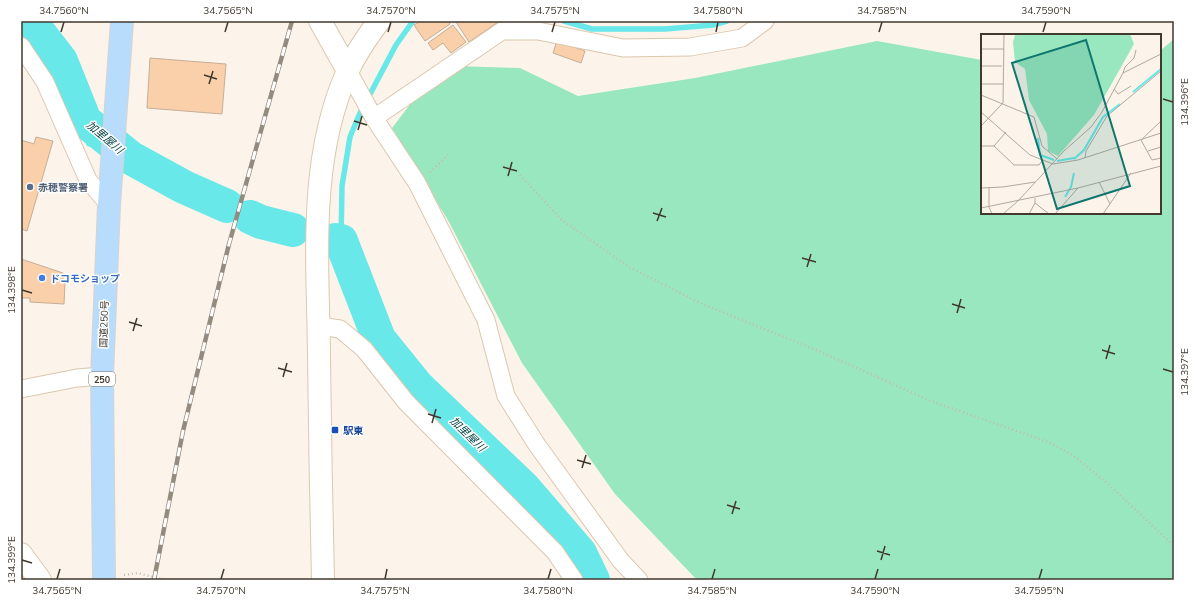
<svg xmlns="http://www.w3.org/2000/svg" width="1195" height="601" font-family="Mulish,'Noto Sans JP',sans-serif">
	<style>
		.green { fill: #99e7bf }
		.water { fill: #68e8e9 }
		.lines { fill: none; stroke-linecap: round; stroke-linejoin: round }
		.stream { stroke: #68e8e9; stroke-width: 5.5 }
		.river { stroke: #68e8e9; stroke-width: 34 }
		.building { fill: #f9d0aa; stroke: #c6ae98 }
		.minor-casing { stroke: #dbc7ae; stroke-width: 19 }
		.tertiary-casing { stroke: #dbc7ae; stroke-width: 24 }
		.trunk-casing { stroke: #d5d3d1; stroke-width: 24 }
		.path { stroke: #c3bbb1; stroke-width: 2.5; stroke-dasharray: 1 3; stroke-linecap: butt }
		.minor { stroke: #fff; stroke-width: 17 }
		.tertiary { stroke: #fff; stroke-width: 22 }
		.trunk { stroke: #b8dcfc; stroke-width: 22 }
		.rail-casing { stroke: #938b80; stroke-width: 4.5 }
		.rail { stroke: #fff; stroke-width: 3; stroke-dasharray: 9; stroke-linecap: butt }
		.ticks { fill: none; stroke: #41392e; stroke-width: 1.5 }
		.service-dot { fill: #5c6f8a; stroke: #fff; stroke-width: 1.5 }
		.shop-dot { fill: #3f7fe0; stroke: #fff; stroke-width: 1.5 }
		.transit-dot { fill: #1a4fb4; stroke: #fff; stroke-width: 1.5 }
		.labels { text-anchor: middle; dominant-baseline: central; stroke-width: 3; stroke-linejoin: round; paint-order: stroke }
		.shield { fill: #fff; stroke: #7a746d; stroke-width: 1 }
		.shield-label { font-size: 9px; font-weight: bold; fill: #41392e }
		.service-label { font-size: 10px; font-weight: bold; fill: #4e5e75; stroke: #fff; text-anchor: start }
		.shop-label { font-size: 10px; font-weight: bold; fill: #366cbe; stroke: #fff; text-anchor: start }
		.street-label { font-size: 10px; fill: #41392e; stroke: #fff }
		.transit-label { font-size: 10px; font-weight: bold; fill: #164399; stroke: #fff; text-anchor: start }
		.water-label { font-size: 11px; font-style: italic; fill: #074445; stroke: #fff }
		.inset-river { fill: none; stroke: #68e8e9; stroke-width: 2 }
		.inset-road { fill: none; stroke: #b1a99f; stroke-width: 1 }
		.view { fill: #0f766e; fill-opacity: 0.15; stroke: #0f766e; stroke-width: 2 }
		.inset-edge { fill: none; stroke: #41392e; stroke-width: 2 }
		.neatline { fill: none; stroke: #41392e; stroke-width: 1.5 }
		.ticks-label { font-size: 10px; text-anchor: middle; fill: #41392e }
	</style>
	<rect width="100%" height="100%" fill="#fcf4ea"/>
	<path class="green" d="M1174,39V580H697L615,494L522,363L449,222L392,128L415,98L454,66L520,68L578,96L695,78L877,41L982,60V213H1160V51Z"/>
	<path class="water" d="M21,21H44L73,57L79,72L84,100L92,112L91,147L87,146C75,118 64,88 47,62C38,50 21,36 21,21Z"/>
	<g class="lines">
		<path class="stream" d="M564,21L592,29H665L713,25L727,21
			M341,241L342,186L350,137L360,113L396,45L413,21"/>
		<path class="river" d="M30,21L61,61L85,121L131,158L184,187L227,206
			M250,217L261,222L293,230
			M335,240L341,241L379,339L417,386L524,488L580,553L593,580"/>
	</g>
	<path class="building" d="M421,21H449L450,24L425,41L414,25Z
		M458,21H497L498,22L469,42L456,22Z
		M453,25L466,42L451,53L443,43L433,50L428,43Z
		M557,41L585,51L581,63L553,53Z
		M150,58L226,64L222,114L147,108Z
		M36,137L53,141L27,231L21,229V140L34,144Z
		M21,259L63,273V283H65L64,304L30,302V298H21Z"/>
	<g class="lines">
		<defs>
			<path id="minor" d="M21,46L45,82L88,180L109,205
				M348,71L374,118L417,183L486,320L506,396L537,445L621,561L639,580
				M374,118L502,31H538L623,48L690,47L742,38L765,21
				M319,326L340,329L364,349L406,402L555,552L574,580
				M21,389L77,378L102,376"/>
			<path id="tertiary" d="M320,21L348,71
				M21,554L40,580
				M323,580C321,505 320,431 319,356C318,262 308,161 347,73C355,54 367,37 379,21"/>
			<path id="trunk" d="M104,580L102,376L109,205L122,21"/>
		</defs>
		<use href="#minor" class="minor-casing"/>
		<use href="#tertiary" class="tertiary-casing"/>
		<use href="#trunk" class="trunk-casing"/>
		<path class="path" d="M430,172L448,155
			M520,175L562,220L629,267L702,304L814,349L931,401L1051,443L1074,456L1107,483L1174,546
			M124,575L137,573L166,580"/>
		<use href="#minor" class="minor"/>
		<use href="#tertiary" class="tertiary"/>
		<use href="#trunk" class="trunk"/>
		<defs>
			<path id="rail" d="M154,580L183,431L229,244L292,21"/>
		</defs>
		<use href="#rail" class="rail-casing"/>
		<use href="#rail" class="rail"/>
	</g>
	<path class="ticks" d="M61,32L64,22M225,32L228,22M388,32L391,22M552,32L555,22M716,32L718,22M879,32L882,22M1043,32L1046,22M204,75L217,79M209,84L213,71M1163,99L1173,102M354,121L367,125M358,130L362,116M503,167L517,171M508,176L512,162M653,213L666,217M657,221L662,208M802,258L816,262M807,267L811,254M22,290L32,293M952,304L965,308M957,313L961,299M129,322L142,326M133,331L137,318M1102,350L1115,354M1106,359L1110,345M278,368L292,372M1163,369L1173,372M283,377L287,363M428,414L441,418M432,423L436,409M577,460L591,464M582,468L586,455M727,505L740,509M732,514L736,501M877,551L890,555M22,560L32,563M881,560L885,546M57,579L60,569M221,579L224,569M385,579L387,569M548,579L551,569M712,579L715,569M875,579L878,569M1039,579L1042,569"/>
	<circle class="service-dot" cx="30" cy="187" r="4"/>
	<circle class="shop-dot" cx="42" cy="278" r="4"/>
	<rect class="transit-dot" x="331" y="426" width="8" height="8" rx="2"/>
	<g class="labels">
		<rect class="shield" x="89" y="372" width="26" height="14" rx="3"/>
		<g class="shield-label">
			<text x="102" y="379">250</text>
		</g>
		<g class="service-label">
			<text x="38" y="187">赤穂警察署</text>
		</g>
		<g class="shop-label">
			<text x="50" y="278">ドコモショップ</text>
		</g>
		<g class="street-label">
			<text transform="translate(104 324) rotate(-88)">国道250号</text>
		</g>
		<g class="transit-label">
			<text x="343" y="430">駅東</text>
		</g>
		<g class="water-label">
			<text transform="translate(105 137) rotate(40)">加里屋川</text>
			<text transform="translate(468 434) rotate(44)">加里屋川</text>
		</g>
	</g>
	<g transform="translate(981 34)">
		<rect width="180" height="180" fill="#fcf4ea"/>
		<path d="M41,0H149L153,10L113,81L77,122L67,117L66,100L48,66L44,35L34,28L32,8L34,1Z" fill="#99e7bf"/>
		<path class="inset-river" d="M152,58L180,35M57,104L59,121L73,126M93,125L103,116L122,83L139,70M76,127L93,124M84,163L90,153L93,139"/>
		<path class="inset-road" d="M0,15H23M0,32H21M142,39L144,33L153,24L155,16M0,50H22M133,55L137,60L150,52M0,61L53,83L61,112L76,125M0,78L49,121L72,130L97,126L180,99M180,87L160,106L171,126L180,124M0,92L22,69L23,0M0,112H13L33,131H58L61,127M13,112L25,98M167,117L180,113M104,124L105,117L126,82L180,37M118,148L129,170M0,154L22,153L54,148M8,154V173L11,180M54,169L68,180M0,174L97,154L180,132M22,180L37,167L83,117L110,93L121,78L142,39L180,20M48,180L54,169V164M74,180L97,154M122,180L150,139"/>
		<path class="view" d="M105,6L149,152L76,175L31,29Z"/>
		<rect width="180" height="180" class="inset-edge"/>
	</g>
	<rect width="1195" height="601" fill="none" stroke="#ffffff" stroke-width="44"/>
	<rect x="22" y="22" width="1151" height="557" class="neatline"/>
	<g class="ticks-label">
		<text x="64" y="14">34.7560°N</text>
		<text x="228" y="14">34.7565°N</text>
		<text x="391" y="14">34.7570°N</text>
		<text x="555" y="14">34.7575°N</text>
		<text x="718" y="14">34.7580°N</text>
		<text x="882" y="14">34.7585°N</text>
		<text x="1046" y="14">34.7590°N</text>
		<text transform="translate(1184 102) rotate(-90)" y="4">134.396°E</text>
		<text transform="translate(11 290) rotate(-90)" y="4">134.398°E</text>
		<text transform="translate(1184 372) rotate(-90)" y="4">134.397°E</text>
		<text transform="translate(11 560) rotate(-90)" y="4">134.399°E</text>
		<text x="57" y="594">34.7565°N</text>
		<text x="221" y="594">34.7570°N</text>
		<text x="385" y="594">34.7575°N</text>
		<text x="548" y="594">34.7580°N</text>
		<text x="712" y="594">34.7585°N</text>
		<text x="875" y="594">34.7590°N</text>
		<text x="1039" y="594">34.7595°N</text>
	</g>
</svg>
